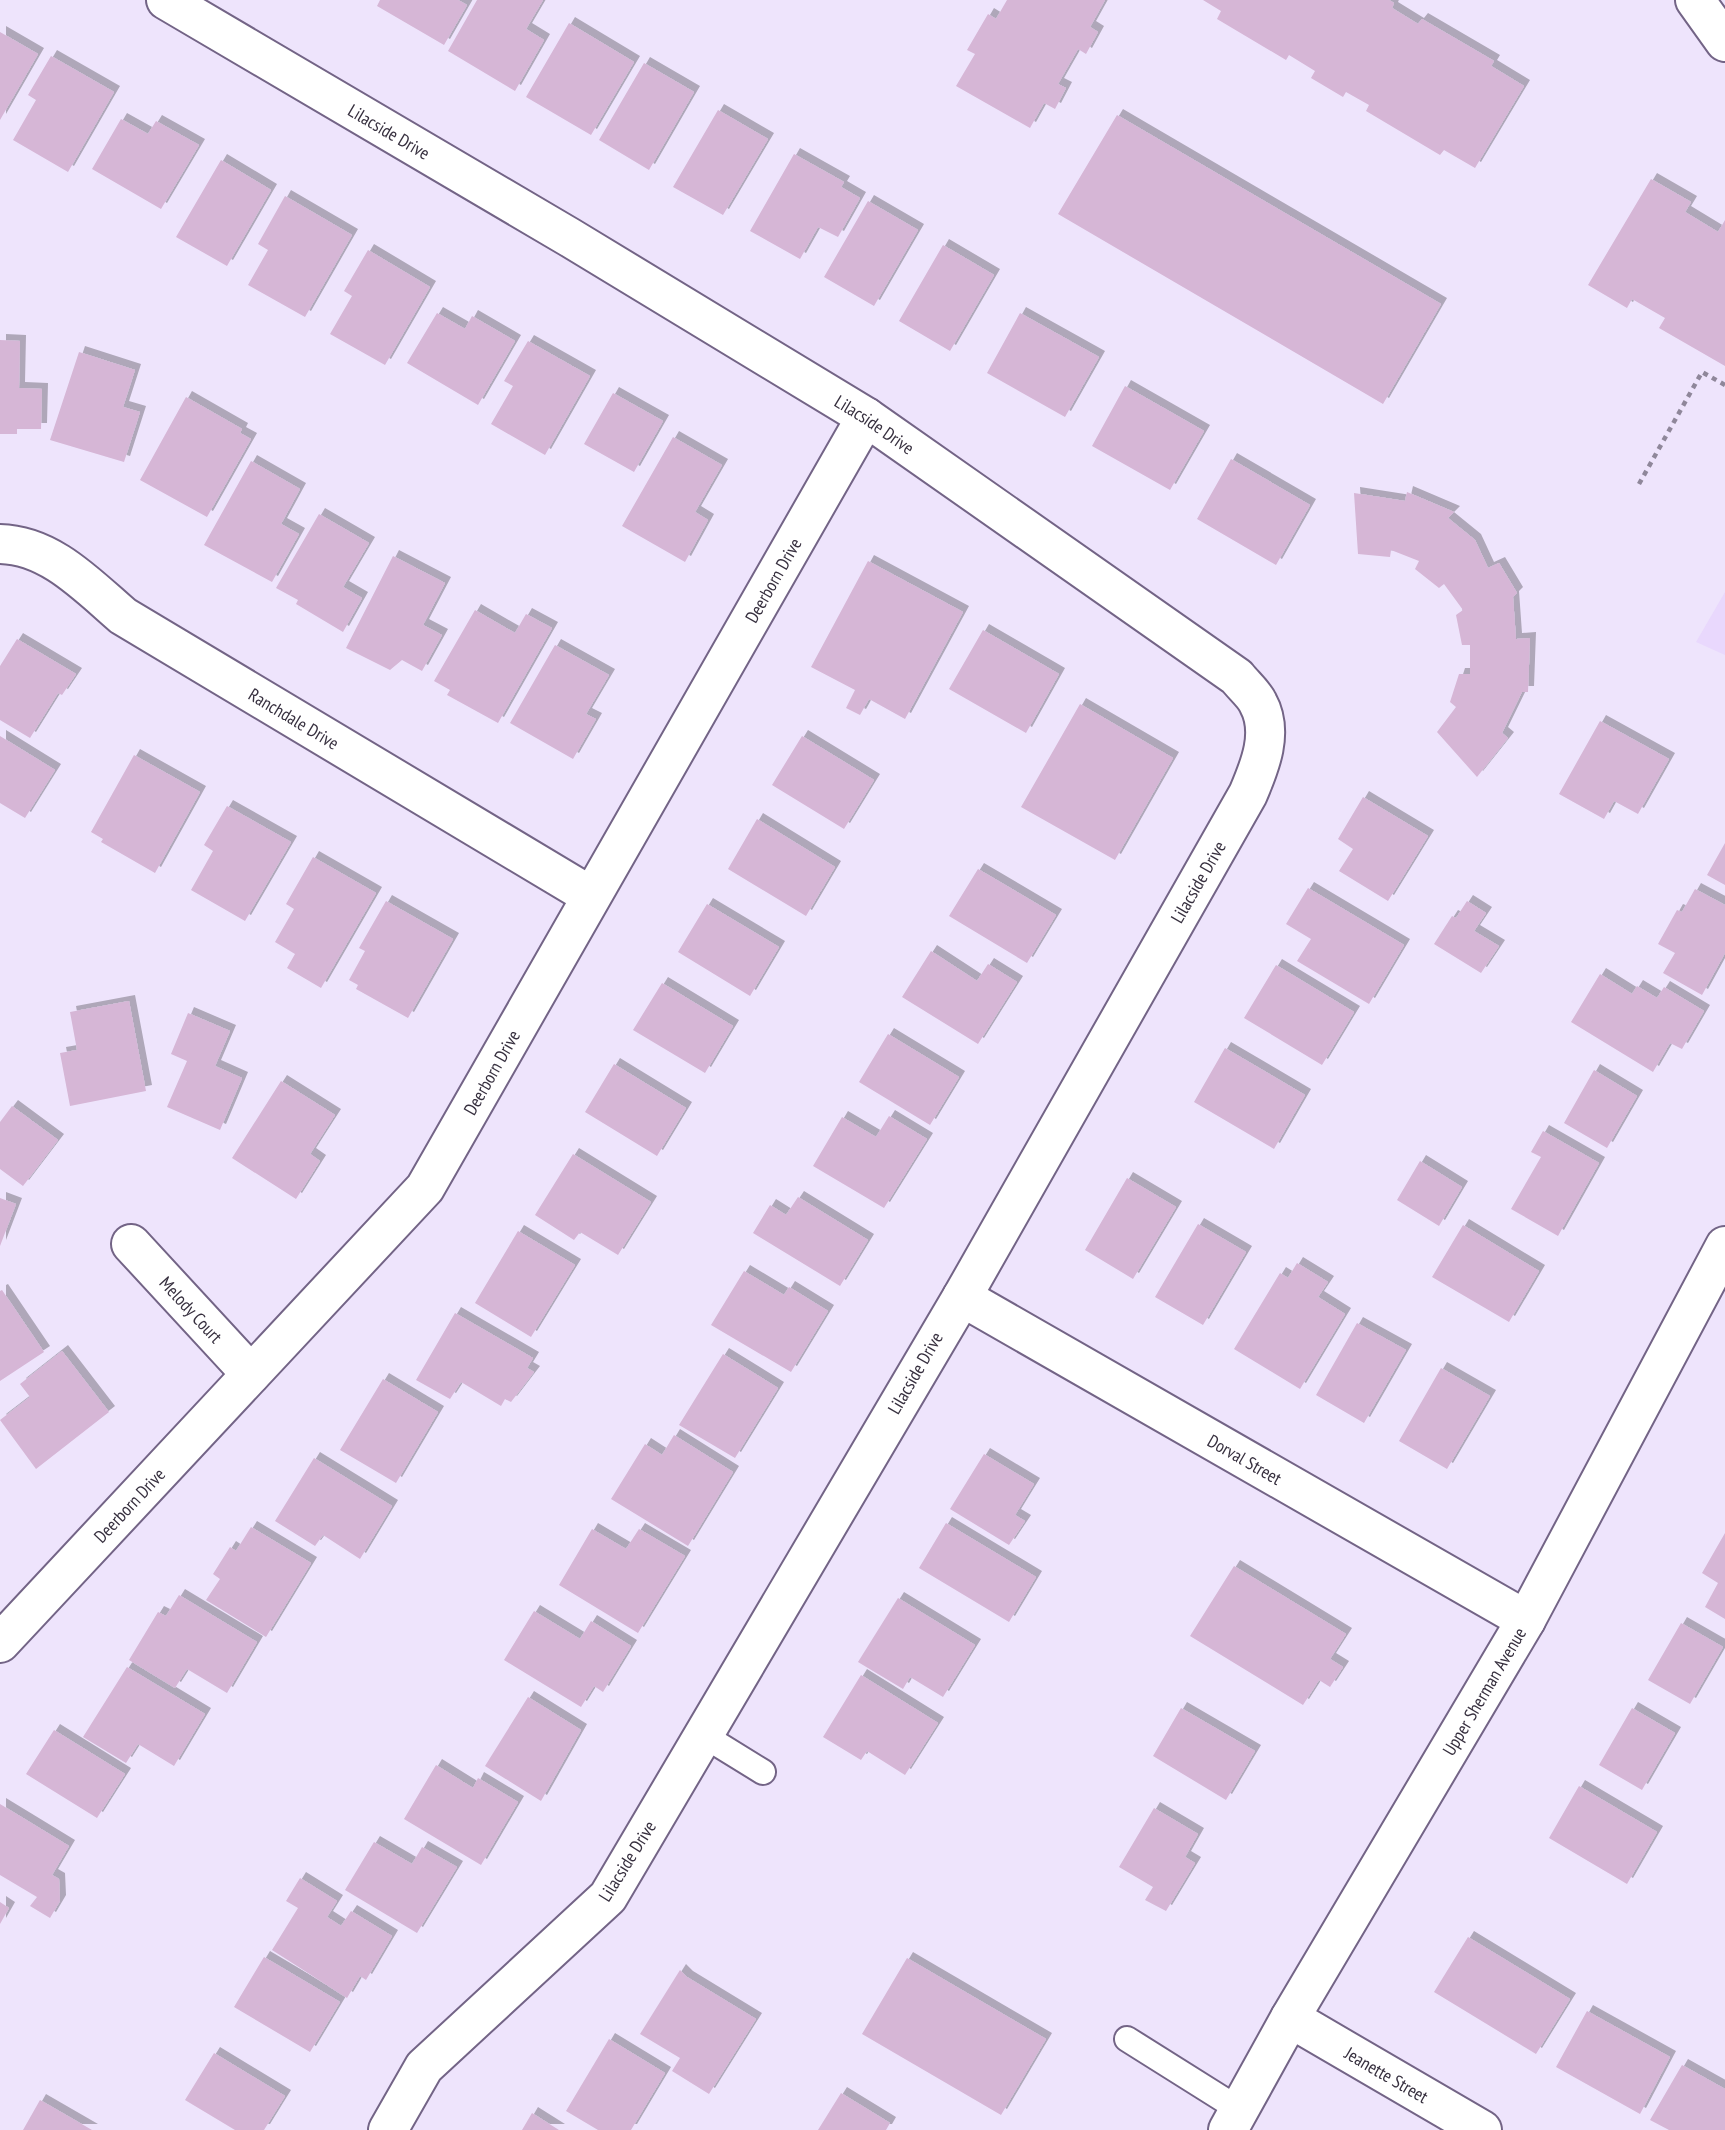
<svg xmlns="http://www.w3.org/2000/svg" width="1725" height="2130" font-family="'PT Sans Narrow',sans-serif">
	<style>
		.built { fill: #e9d8fd }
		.building { fill: #d6b6d6; filter: url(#shadow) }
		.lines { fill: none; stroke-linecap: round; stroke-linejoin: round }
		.lane-casing { stroke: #736486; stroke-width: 28 }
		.street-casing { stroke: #736486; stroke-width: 42 }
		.secondary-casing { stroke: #736486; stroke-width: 42 }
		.path { stroke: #8f879a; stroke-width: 4.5; stroke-dasharray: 5 5; stroke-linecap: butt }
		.lane { stroke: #fff; stroke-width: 24 }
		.street { stroke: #fff; stroke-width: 38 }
		.secondary { stroke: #fff; stroke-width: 38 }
		.labels { text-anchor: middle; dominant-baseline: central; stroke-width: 6; stroke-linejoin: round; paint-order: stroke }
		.street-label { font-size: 18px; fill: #37303f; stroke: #fff }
	</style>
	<defs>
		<filter id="shadow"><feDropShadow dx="6" dy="-6" stdDeviation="0" flood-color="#0004"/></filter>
	</defs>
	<rect width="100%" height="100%" fill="#eee4fc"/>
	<path class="built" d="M1725,592V655L1696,642Z"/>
	<path class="building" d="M380,0H458L467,5L444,45L377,6Z
		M477,0H543L526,29L544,40L515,91L448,51Z
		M1007,0H1105L1090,27L1098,32L1086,54L1078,49L1058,84L1066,88L1055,109L1044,103L1030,128L956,86L975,54L967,50L988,14L996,19Z
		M1203,0H1389L1394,3L1392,8L1418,24L1422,19L1494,61L1491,66L1524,86L1475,168L1444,150L1440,155L1366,111L1369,105L1346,92L1343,97L1311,78L1315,71L1289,55L1286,60L1217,19L1221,11Z
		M569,23L634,62L591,135L526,97Z
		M0,32L38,54L0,120Z
		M51,56L114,92L68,172L13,140L36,100L28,95Z
		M644,63L694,92L649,170L599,140Z
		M718,110L768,139L723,215L673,187Z
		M1117,115L1441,304L1383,404L1058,214Z
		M121,119L148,134L156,121L199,145L161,209L92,169Z
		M794,154L844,182L841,187L860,198L838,237L818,227L800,259L750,231Z
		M221,160L271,190L227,266L176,237Z
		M1651,179L1691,202L1685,212L1718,232L1725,220V366L1659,328L1665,318L1632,299L1627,308L1588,285Z
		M285,196L352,235L305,317L248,285L268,250L258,244Z
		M868,201L918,230L874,306L824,277Z
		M943,245L994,275L950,351L899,321Z
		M368,250L430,287L385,365L330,334L352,296L344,291Z
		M437,313L465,329L472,316L515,341L478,405L407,363Z
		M1020,313L1099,357L1065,417L987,373Z
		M0,340L20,341L19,388L42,389L41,429H17V434H0Z
		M528,341L590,376L545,455L491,424L513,386L504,381Z
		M79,352L135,370L123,407L140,412L124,462L50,440Z
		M1125,386L1204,431L1170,490L1092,446Z
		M613,393L663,421L634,472L584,444Z
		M186,397L242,429L240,433L251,439L207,517L140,480Z
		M673,437L722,465L695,512L708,520L685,562L622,526Z
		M1231,459L1310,505L1276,565L1197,519Z
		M251,461L300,489L281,524L299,534L272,582L204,545Z
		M1407,492L1454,512L1448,518L1475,540L1488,568L1499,563L1517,593L1513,597L1516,639L1530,638L1528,692H1522L1502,733L1508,738L1477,777L1437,732L1456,707L1450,702L1459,674H1470V645H1462L1456,615L1463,610L1444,584L1439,588L1415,569L1419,561L1391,550L1390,557L1358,554L1354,493L1405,501Z
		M319,514L369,543L343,587L362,598L343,632L296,604L298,600L276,588Z
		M393,556L445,583L423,625L442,635L422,671L402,660L390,670L346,648Z
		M868,561L963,612L905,719L869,699L860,715L846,708L855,690L811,667Z
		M475,610L515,633L526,614L552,628L498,723L447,695L450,690L434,681Z
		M983,630L1059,674L1026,733L949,689Z
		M17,639L76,674L62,695L58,693L30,738L0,720V666Z
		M555,645L609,675L586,714L596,719L573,759L510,723Z
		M1080,704L1173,758L1115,860L1021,807Z
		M1600,721L1669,759L1638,814L1614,801L1604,819L1559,794Z
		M0,736L55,770L25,818L0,803Z
		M802,736L874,780L844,829L772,785Z
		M134,755L200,792L155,873L101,842L103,839L91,832Z
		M1363,797L1428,836L1388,901L1339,871L1353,849L1338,839Z
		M227,806L291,842L245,921L191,890L213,851L204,845Z
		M757,819L835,867L806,916L728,869Z
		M1725,843V885L1707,875Z
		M313,857L376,893L321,988L287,968L295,954L275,942L294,909L286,904Z
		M978,869L1056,915L1027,963L949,916Z
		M1308,888L1404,945L1369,1004L1297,961L1311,939L1286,924Z
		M1695,889L1725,905V953L1702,995L1663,973L1675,953L1658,944L1677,910L1682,912Z
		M386,901L453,939L408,1018L356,989L358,985L349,980L365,951L359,948Z
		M1467,901L1486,913L1474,931L1499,946L1481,973L1434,944L1452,916L1456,918Z
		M707,904L779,947L750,996L678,952Z
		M931,951L977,981L988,964L1017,982L978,1044L902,997Z
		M1276,965L1354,1012L1322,1065L1244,1018Z
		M1600,974L1632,994L1637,986L1657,998L1664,987L1704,1011L1682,1049L1670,1043L1653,1072L1571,1022Z
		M662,983L733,1026L705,1073L633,1030Z
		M129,1001L146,1091L70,1106L60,1053L77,1050L70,1012Z
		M188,1013L230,1031L215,1066L242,1078L220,1130L167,1107L187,1061L171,1054Z
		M888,1034L959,1077L930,1125L859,1082Z
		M1225,1048L1305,1095L1274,1149L1194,1102Z
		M614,1064L686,1108L657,1156L585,1112Z
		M1594,1070L1637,1096L1607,1148L1564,1123Z
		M281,1081L335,1115L310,1154L320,1161L296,1199L232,1158Z
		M12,1106L58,1140L23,1186L0,1169V1122Z
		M889,1116L927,1139L884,1208L813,1166L842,1117L876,1137Z
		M1543,1131L1599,1163L1558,1236L1511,1209L1541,1157L1531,1152Z
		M573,1154L651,1202L618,1255L580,1232L574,1240L535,1215Z
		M1420,1161L1462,1187L1439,1226L1397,1200Z
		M1127,1178L1176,1207L1133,1279L1085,1250Z
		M798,1197L868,1240L840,1286L753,1233L770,1205L786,1215Z
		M0,1198L16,1204L0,1246Z
		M1198,1224L1246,1252L1203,1325L1155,1297Z
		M1463,1225L1539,1271L1509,1322L1432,1277Z
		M518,1231L575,1265L531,1337L475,1303Z
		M1297,1263L1328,1282L1318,1297L1345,1314L1300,1389L1234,1349L1280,1273L1288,1278Z
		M744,1271L784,1295L789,1287L828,1311L791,1372L711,1325Z
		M2,1290L44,1352L0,1381V1291Z
		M455,1313L533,1358L527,1368L534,1372L511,1402L505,1399L501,1406L461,1382L450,1399L416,1380Z
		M1357,1323L1406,1350L1364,1423L1316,1395Z
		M62,1351L109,1412L36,1469L0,1420L30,1397L20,1384Z
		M723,1354L778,1388L735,1458L679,1425Z
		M1441,1368L1490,1396L1447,1469L1399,1441Z
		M383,1379L438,1412L396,1483L340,1450Z
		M674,1435L733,1472L688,1546L611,1499L645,1444L662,1455Z
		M984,1454L1034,1484L1015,1515L1025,1521L1009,1545L950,1509Z
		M314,1458L392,1506L360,1559L323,1535L315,1546L275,1521Z
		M946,1523L1036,1577L1009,1622L919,1568Z
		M251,1527L311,1563L266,1637L206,1600L220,1579L213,1574L230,1547L236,1551Z
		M592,1529L626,1549L639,1529L685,1556L638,1633L559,1585Z
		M1725,1533V1619L1705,1607L1718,1583L1702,1573Z
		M1234,1566L1346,1634L1330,1659L1343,1667L1330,1687L1319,1680L1303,1705L1190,1636Z
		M179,1595L257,1642L227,1693L187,1669L175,1688L129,1660L158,1612L166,1616Z
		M898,1598L975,1645L943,1697L910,1677L903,1689L858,1662Z
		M534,1611L580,1639L591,1621L631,1646L603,1692L594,1686L581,1707L504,1660Z
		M1681,1623L1723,1647L1690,1704L1648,1680Z
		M127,1667L205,1714L174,1766L138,1744L126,1763L83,1737Z
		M861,1675L938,1723L905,1775L867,1751L861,1760L823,1737Z
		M528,1697L581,1730L541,1801L485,1766Z
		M1181,1708L1255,1751L1226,1800L1153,1756Z
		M1632,1708L1675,1733L1642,1790L1599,1765Z
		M54,1730L125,1774L97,1818L26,1774Z
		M436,1765L473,1788L478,1778L518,1802L481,1865L404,1819Z
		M1579,1786L1657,1832L1627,1884L1549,1838Z
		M0,1804L69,1846L52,1875L59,1879L60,1901L50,1918L30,1906L37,1897L0,1875Z
		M1154,1808L1198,1834L1185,1857L1195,1863L1166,1911L1145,1900L1153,1887L1119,1867Z
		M374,1842L412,1864L422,1847L457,1867L417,1933L345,1890Z
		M300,1878L337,1901L327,1917L341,1926L351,1911L392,1936L366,1980L360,1976L347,1998L272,1950L298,1908L286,1901Z
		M0,1902L9,1908L0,1924Z
		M1468,1937L1570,1999L1536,2054L1434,1992Z
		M264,1957L340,2002L310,2052L234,2007Z
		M907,1958L1046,2039L1001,2115L862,2034Z
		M680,1970L687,1977L756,2019L709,2094L672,2071L680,2058L640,2034Z
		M1587,2011L1670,2057L1640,2114L1556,2067Z
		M609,2039L665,2073L631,2130H598L566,2111Z
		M214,2053L285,2096L264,2130H235L185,2100Z
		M1682,2065L1725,2089V2130H1669L1650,2120Z
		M841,2093L890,2123L886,2130H818Z
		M40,2100L92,2130H23Z
		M532,2113L559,2130H522Z"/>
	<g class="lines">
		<defs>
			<path id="lane" d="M703,1735L763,1772
				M1127,2039L1240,2110"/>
			<g id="street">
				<path id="s1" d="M166,0L569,237L866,417L1237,677C1243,685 1254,694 1258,703C1274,732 1260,766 1248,794L962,1297L608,1897L424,2067L388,2130"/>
				<path id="s2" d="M0,544C50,545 87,585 123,616L591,896"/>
				<path id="s3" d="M131,1244L251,1374"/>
				<path id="s4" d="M962,1297L1526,1620"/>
				<path id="s5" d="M0,1643L425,1188L866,417"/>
				<path id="s6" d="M1290,2018L1482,2130"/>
			</g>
			<g id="secondary">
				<path d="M1695,0L1725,42"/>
				<path id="s7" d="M1228,2130L1290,2018L1526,1620L1725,1246"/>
			</g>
		</defs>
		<use href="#lane" class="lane-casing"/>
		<use href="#street" class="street-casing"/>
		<use href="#secondary" class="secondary-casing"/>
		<path class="path" d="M1639,484L1702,372L1725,385"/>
		<use href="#lane" class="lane"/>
		<use href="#street" class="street"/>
		<use href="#secondary" class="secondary"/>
	</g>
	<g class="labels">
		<g class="street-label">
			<text stroke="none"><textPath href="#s1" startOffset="259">Lilacside Drive</textPath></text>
			<text stroke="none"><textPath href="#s1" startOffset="826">Lilacside Drive</textPath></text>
			<text stroke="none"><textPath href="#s5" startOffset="1323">Deerborn Drive</textPath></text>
			<text stroke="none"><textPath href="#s2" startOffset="345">Ranchdale Drive</textPath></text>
			<text transform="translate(1198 882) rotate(-60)">Lilacside Drive</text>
			<text stroke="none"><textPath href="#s5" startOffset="756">Deerborn Drive</textPath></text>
			<text stroke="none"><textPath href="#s3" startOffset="89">Melody Court</textPath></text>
			<text transform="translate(915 1373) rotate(-60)">Lilacside Drive</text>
			<text stroke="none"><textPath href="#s4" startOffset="326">Dorval Street</textPath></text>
			<text stroke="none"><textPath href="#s5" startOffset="189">Deerborn Drive</textPath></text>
			<text stroke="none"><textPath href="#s7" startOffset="508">Upper Sherman Avenue</textPath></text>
			<text transform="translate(627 1861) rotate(-58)">Lilacside Drive</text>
			<text stroke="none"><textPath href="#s6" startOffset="112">Jeanette Street</textPath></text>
		</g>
	</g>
</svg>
